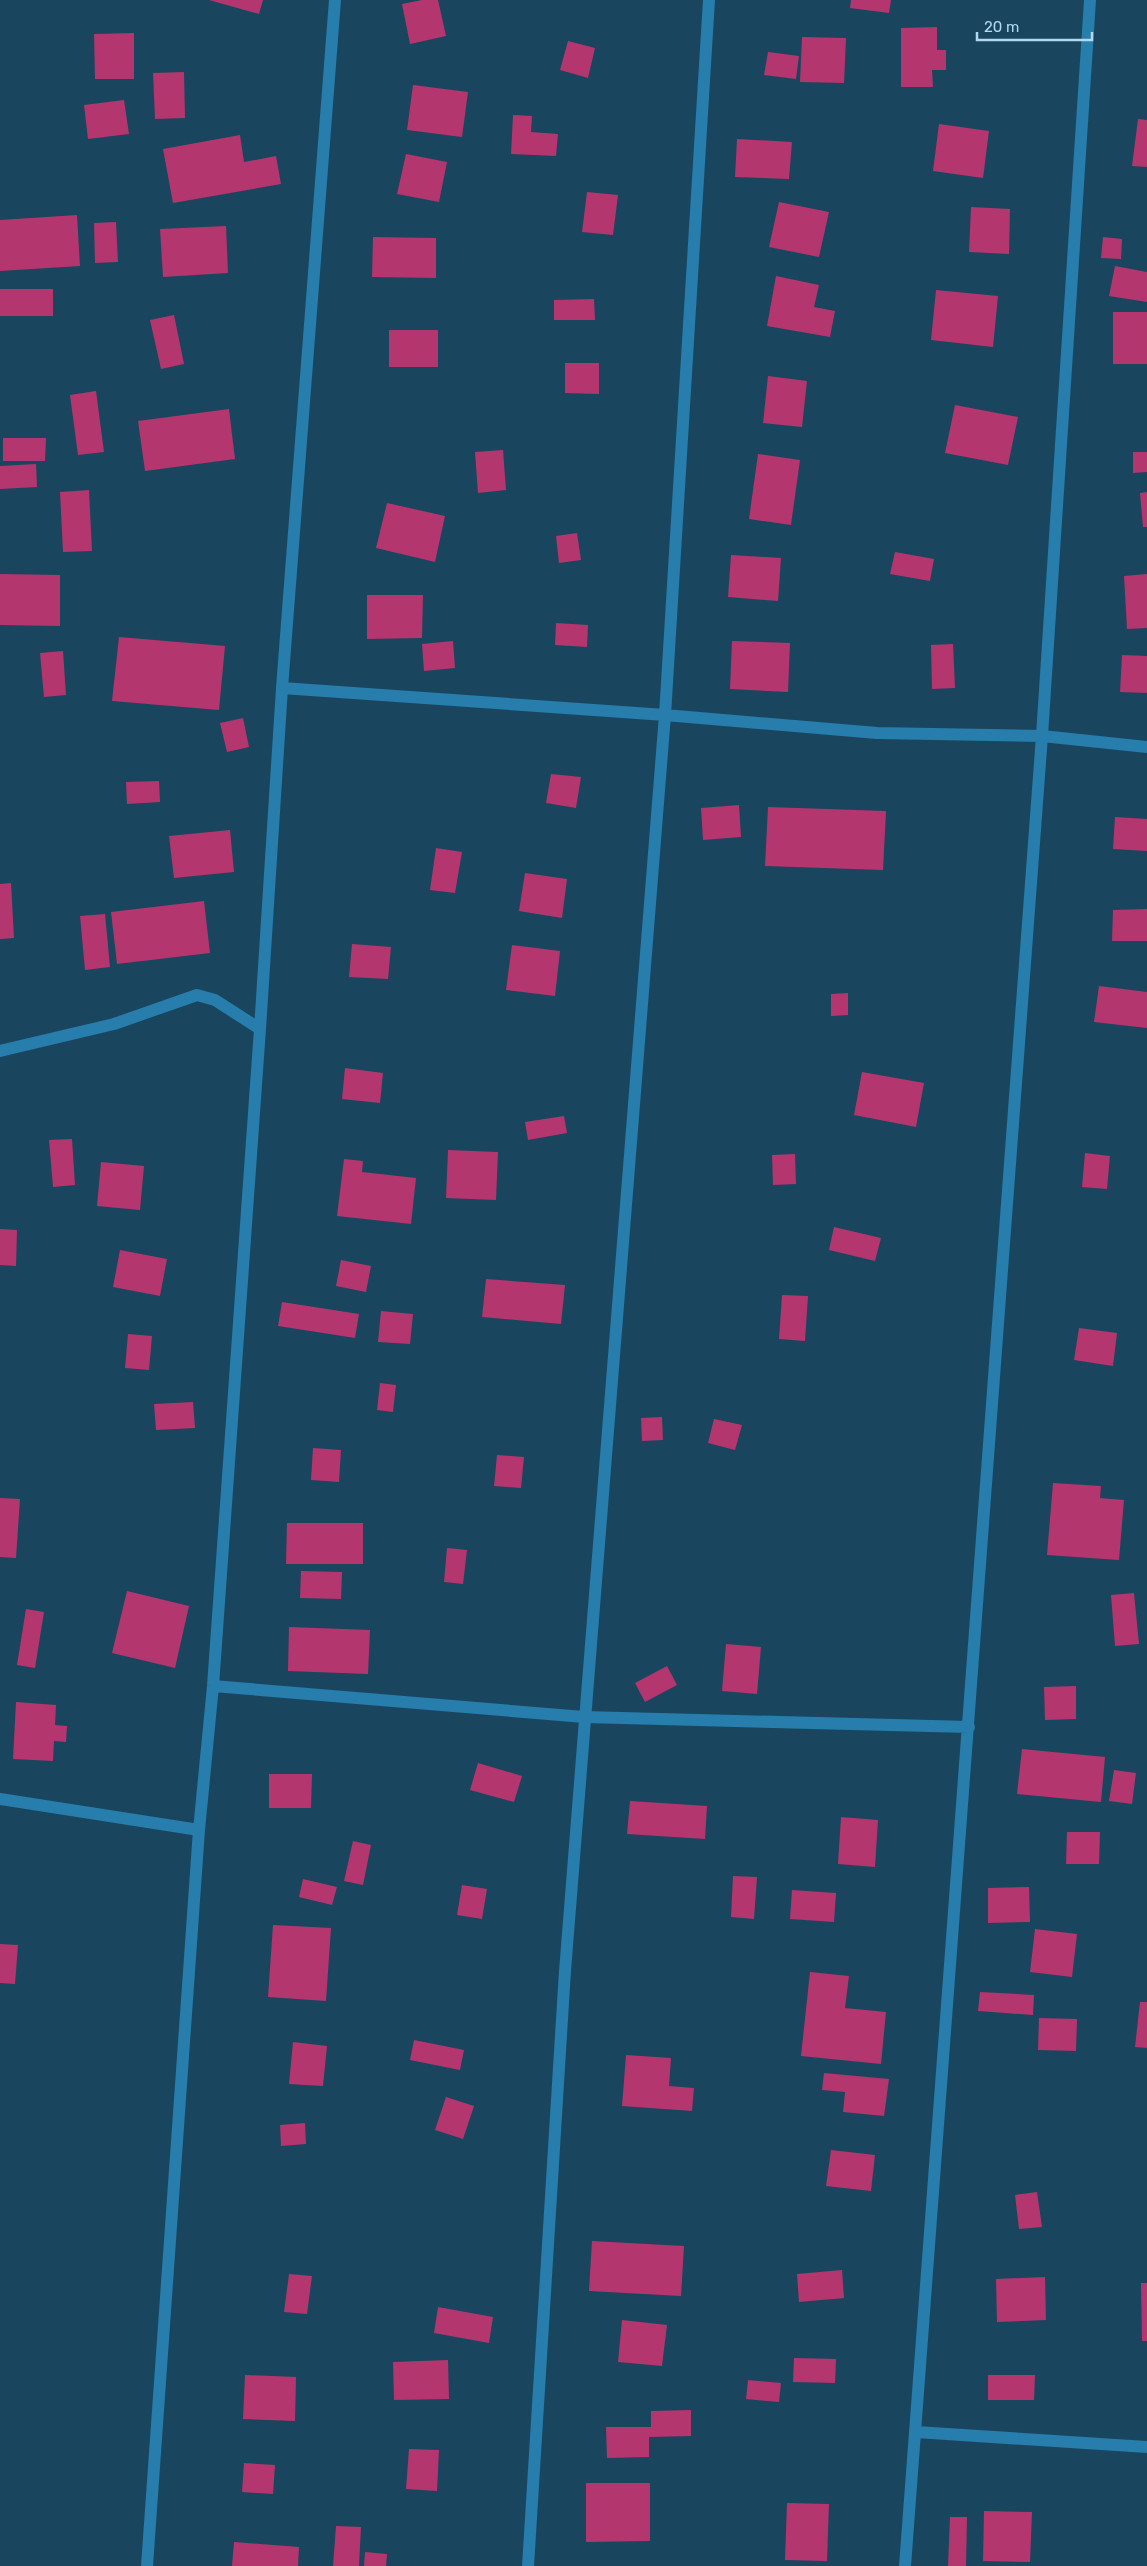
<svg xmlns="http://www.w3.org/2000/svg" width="1147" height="2566" font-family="Rubik,sans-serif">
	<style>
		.building { fill: #b3366e }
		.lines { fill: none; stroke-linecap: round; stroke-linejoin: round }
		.minor { stroke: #277dab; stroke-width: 12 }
	</style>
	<rect width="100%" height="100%" fill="#1a455e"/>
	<path class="building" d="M209,0H263L259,14Z
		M422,0H438L446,36L410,44L402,4Z
		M851,0H891L889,13L850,8Z
		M937,27V50H946V70H932L933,87H901V28Z
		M134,33V79H95L94,34Z
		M802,37L846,38L844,83L800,82Z
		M568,41L595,48L588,78L560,70Z
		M768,52L799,56L796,79L764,75Z
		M184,72L185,118L155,119L153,73Z
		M413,85L468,92L462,137L407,130Z
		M124,100L129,134L88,139L84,105Z
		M513,115L532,116L531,132L558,134L556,156L511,154Z
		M1138,119L1147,120V167L1132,166Z
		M939,124L989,131L983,178L933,171Z
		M240,135L244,162L276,156L281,184L173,203L163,149Z
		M737,139L792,142L789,179L735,177Z
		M406,154L447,162L439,202L397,194Z
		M587,192L618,195L613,235L582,232Z
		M779,202L829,212L819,257L769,247Z
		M971,207L1010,209L1009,254L969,252Z
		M77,215L80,266L0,271V220Z
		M116,222L118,262L95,263L94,223Z
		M226,226L228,273L163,277L160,229Z
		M373,237L436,238V278L372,277Z
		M1103,237L1122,239L1121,259L1101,258Z
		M1115,266L1147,272V302L1109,296Z
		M776,276L819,285L814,307L835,311L830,337L767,326Z
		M0,289H53V316H0Z
		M936,290L998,296L993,347L931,340Z
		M594,299L595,320H554V300Z
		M1113,312H1147V364H1113Z
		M174,315L184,364L161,369L150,320Z
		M389,330H438V367H389Z
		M565,363H599V394L565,393Z
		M768,376L807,381L802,427L763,423Z
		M96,391L104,452L78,455L70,395Z
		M955,405L1018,417L1008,465L945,453Z
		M229,409L235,459L145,471L138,421Z
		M3,438H46L45,461H3Z
		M503,450L506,490L478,493L475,452Z
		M1133,452H1147V472L1133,473Z
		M758,454L800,460L791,525L749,519Z
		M36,464L37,487L0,489V466Z
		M89,490L92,551L63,552L60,492Z
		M1147,492V527H1143L1140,493Z
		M387,503L445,516L435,562L376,548Z
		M577,533L581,560L559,563L556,536Z
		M895,552L934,559L930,581L890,574Z
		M731,555L781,558L778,601L728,597Z
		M0,574L60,575V626L0,625Z
		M1147,574V628L1127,629L1124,576Z
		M367,595H423L422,638L367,639Z
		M556,623L588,625L587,647L555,645Z
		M119,637L225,646L219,710L112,701Z
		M453,641L455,668L424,671L422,644Z
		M732,641L790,643L788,692L730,689Z
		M953,644L955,688L932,689L931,645Z
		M63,651L66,695L44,697L40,653Z
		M1122,655L1147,656V693L1120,692Z
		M243,718L249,747L227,752L220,723Z
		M551,774L581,777L576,808L546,803Z
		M159,781L160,802L127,804L126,782Z
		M739,805L741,837L703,840L701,808Z
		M768,807L886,811L883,870L765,866Z
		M1115,817L1147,819V851L1113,849Z
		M230,830L234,872L174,878L169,836Z
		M436,848L462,852L455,893L430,890Z
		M525,873L567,879L562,918L519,911Z
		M11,883L14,938L0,939V884Z
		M204,901L210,953L117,964L111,912Z
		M1147,909V941H1112L1113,910Z
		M105,914L110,967L85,970L80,916Z
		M352,944L391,947L388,979L349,977Z
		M512,945L560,951L555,996L506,990Z
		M1099,986L1147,992V1028L1094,1022Z
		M848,993V1015L831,1016V994Z
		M345,1068L383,1073L380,1103L342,1099Z
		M862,1072L924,1083L916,1127L854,1115Z
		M564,1116L567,1133L528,1140L525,1122Z
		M72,1139L75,1185L53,1187L49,1140Z
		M448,1150L498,1152L496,1200L446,1198Z
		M1085,1153L1110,1156L1107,1189L1082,1187Z
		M795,1154L796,1184L773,1185L772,1155Z
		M344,1159L363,1161L362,1172L416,1178L411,1224L337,1216Z
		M101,1162L144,1166L140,1210L97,1206Z
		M834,1227L881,1238L875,1261L829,1250Z
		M0,1229L17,1230L16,1266L0,1265Z
		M120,1250L167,1259L160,1296L113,1287Z
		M341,1260L371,1266L366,1292L336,1286Z
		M486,1279L565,1285L561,1324L482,1317Z
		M782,1295L808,1296L805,1341L779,1339Z
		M282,1302L359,1314L355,1338L278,1326Z
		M381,1311L413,1314L410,1344L378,1342Z
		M1079,1328L1117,1333L1113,1366L1074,1360Z
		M128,1334L152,1336L149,1370L125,1368Z
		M380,1383L396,1385L393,1412L377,1410Z
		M193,1402L195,1428L156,1430L154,1404Z
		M662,1417L663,1440L642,1441L641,1418Z
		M714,1419L742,1425L735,1450L708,1443Z
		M313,1448L341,1450L339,1482L311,1480Z
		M497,1455L524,1457L521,1488L494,1486Z
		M1053,1483L1101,1486L1100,1498L1124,1500L1119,1560L1047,1555Z
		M0,1498L20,1499L16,1558L0,1557Z
		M287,1523H363V1564H286Z
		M447,1548L467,1550L463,1584L444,1582Z
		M301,1571L342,1572L341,1599L300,1598Z
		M127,1591L189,1606L175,1668L112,1653Z
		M1134,1593L1139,1644L1115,1646L1111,1595Z
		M26,1609L44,1612L35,1668L17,1665Z
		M289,1627L370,1630L368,1674L288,1671Z
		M726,1644L761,1647L757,1694L722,1691Z
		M667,1666L677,1685L645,1702L635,1683Z
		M1076,1686V1719L1045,1720L1044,1687Z
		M16,1702L56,1705L55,1725L67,1726L66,1742L54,1741L53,1761L13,1759Z
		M1022,1749L1105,1757L1101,1802L1017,1794Z
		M478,1763L522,1776L514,1802L470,1790Z
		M1114,1770L1136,1773L1132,1804L1109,1801Z
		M269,1774H312L311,1808H269Z
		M630,1801L707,1806L705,1839L627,1834Z
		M841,1817L878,1820L875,1867L838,1864Z
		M1067,1832H1100L1099,1864H1066Z
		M353,1841L371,1845L363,1885L344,1881Z
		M733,1876L757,1877L754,1919L731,1917Z
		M303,1879L337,1887L332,1905L299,1897Z
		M462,1885L487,1889L482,1919L457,1915Z
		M1029,1887L1030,1922L988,1923V1888Z
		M792,1890L836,1893L834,1922L790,1919Z
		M273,1925L331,1928L326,2001L268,1997Z
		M1035,1929L1077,1934L1072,1977L1030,1972Z
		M0,1944L18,1945L15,1984L0,1983Z
		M810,1972L849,1976L845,2008L886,2012L881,2064L801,2056Z
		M980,1992L1034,1995L1033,2015L978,2011Z
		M1140,2002H1147V2048L1135,2047Z
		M1039,2018L1077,2019L1076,2051L1038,2050Z
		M414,2040L464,2050L460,2070L410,2060Z
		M293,2042L327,2046L323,2086L289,2084Z
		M626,2055L671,2058L669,2086L694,2088L692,2111L622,2106Z
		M824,2073L889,2079L884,2116L843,2112L845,2092L822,2090Z
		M446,2097L474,2106L463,2139L435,2130Z
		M305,2123L306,2144L281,2146L280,2125Z
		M831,2150L875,2155L871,2191L826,2186Z
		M1037,2192L1042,2227L1019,2229L1015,2195Z
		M592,2241L684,2246L681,2296L589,2291Z
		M842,2270L844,2298L799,2302L797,2274Z
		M289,2274L312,2276L307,2314L284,2312Z
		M1045,2277L1046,2320L997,2322L996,2279Z
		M1141,2283H1147V2341H1142Z
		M438,2307L493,2317L489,2343L434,2333Z
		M622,2320L667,2325L662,2366L618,2362Z
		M794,2358L836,2359L835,2383L793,2382Z
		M448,2360L449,2399L394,2400L393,2362Z
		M245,2375L296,2377L295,2421L243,2419Z
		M988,2375H1035L1034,2400H988Z
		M748,2380L781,2383L779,2402L746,2399Z
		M691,2410V2436L649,2437V2457L607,2458L606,2427H651V2411Z
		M409,2449L439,2450L437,2491L406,2489Z
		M244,2463L275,2465L273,2494L242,2492Z
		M586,2483H650V2541L586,2542Z
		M787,2503L829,2504L827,2561L785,2560Z
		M984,2511L1032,2512L1030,2562L983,2561Z
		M950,2517H967L966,2566H948Z
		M336,2526L361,2527L359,2566H333Z
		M234,2542L299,2547L298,2566H232Z
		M365,2552L387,2554L386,2566H364Z"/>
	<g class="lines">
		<path class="minor" d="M282,688L665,715L877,733L1042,736L1147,747
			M0,1051L114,1024L197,995L215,1000L260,1029
			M213,1686L584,1717L969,1727
			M0,1799L199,1830
			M916,2432L1147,2447
			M147,2566L199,1830L213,1686L260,1029L282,688L335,0
			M528,2566L565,1971L665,715L709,0
			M905,2566L1042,736L1090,0"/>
	</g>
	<path d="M977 32v8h115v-8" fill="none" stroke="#b2d8f1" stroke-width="2.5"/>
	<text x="984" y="32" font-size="15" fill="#b2d8f1" stroke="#1a455e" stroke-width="4" paint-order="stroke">20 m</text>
</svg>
